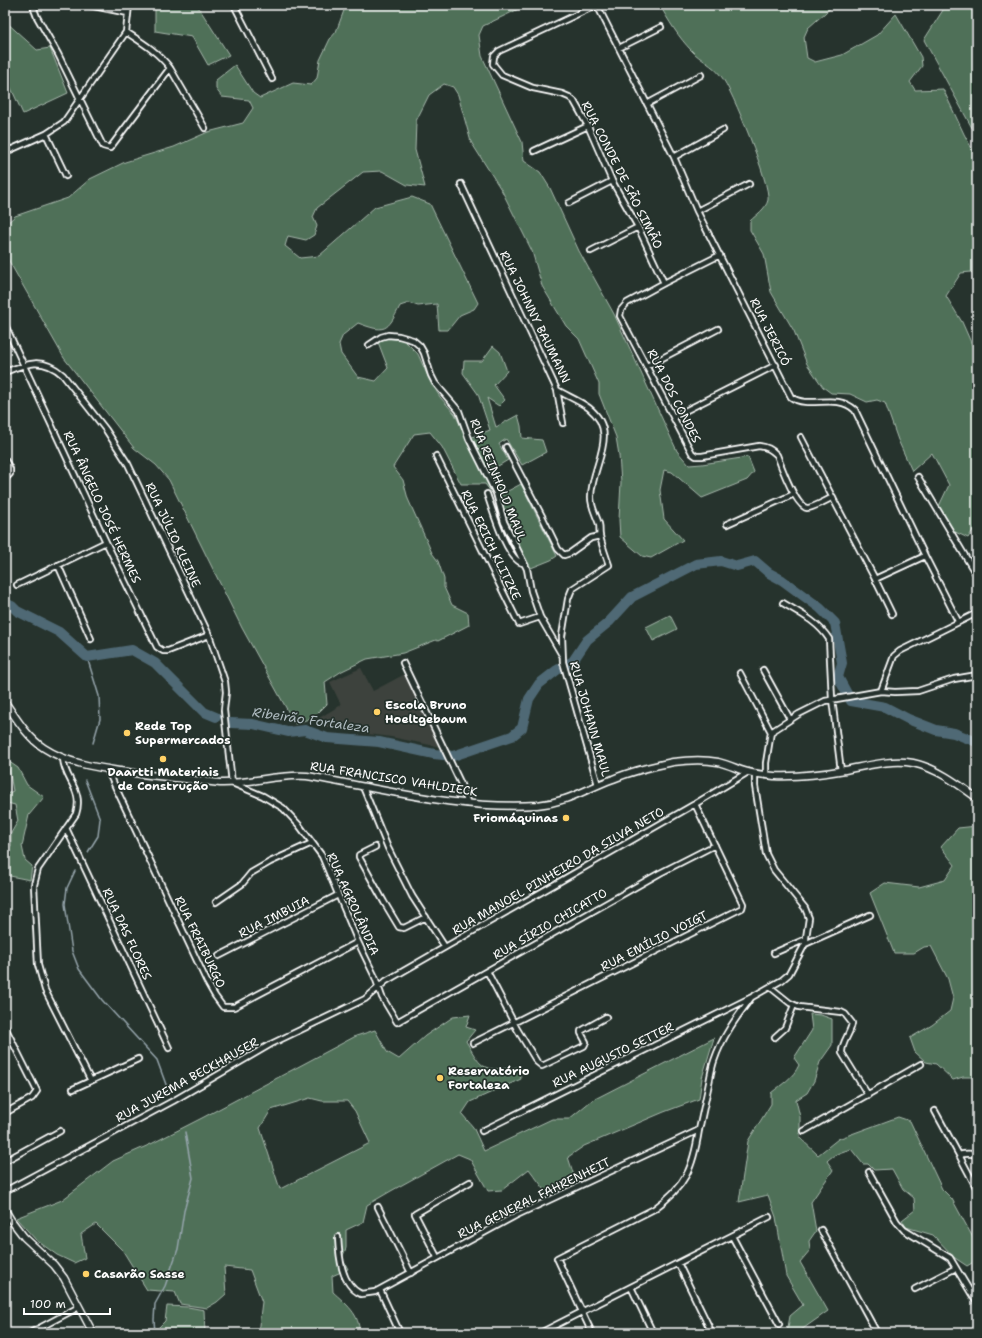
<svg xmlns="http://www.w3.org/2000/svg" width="982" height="1338" font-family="'Shantell Sans',sans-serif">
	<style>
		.built { fill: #3c423c }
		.green { fill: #4f7059; stroke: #a7b8ac; fill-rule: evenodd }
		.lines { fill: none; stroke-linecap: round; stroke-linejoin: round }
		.stream { stroke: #96a5ac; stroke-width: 1.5 }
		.river { stroke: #506975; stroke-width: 10 }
		.street-casing { stroke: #fff; stroke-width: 8 }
		.secondary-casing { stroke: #fff; stroke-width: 9 }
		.street { stroke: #26332d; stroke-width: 4.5 }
		.secondary { stroke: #26332d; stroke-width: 6 }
		.poi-dot { fill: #ffd166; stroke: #26332d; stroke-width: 1.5 }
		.labels { text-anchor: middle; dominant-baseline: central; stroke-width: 3.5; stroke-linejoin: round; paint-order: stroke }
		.street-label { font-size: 12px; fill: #fff; stroke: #26332d }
		.poi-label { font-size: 12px; font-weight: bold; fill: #fff; stroke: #26332d; text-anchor: start }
		.water-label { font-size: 13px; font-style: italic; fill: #b0bcc1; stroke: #26332d }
	</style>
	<rect width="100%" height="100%" fill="#26332d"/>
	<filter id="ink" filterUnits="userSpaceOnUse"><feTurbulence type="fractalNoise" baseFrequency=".025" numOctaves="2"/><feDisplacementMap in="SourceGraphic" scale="8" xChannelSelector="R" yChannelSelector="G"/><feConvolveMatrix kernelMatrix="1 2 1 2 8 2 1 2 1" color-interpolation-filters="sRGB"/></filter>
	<g filter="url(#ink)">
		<path class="built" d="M361,668L373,691L405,674L440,747L391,737L360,733L319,726V718L341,705L330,682Z"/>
		<path class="green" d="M155,5H197L229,55L208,65L192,37L155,31Z
			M346,5H527L483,26L479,35L482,56L522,142L524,161L540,172L550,188L579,251L614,314L677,451L689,465L702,464L748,457L754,472L747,480L702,498L672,472L664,470L660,490L664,519L683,540L651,558L642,556L620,537L619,520L621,482L619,455L616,437L599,394V384L579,339L566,326L542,286L532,251L502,191L471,142L458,95L453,87L444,84L429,95L416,121L415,150L425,187L407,185L382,171L363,172L317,208L313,217L317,226L314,235L306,240L288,236L285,246L300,258L319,256L375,207L412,197L430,204L478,303L474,309L460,315L448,330H439L437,304L418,306L409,303L400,306C387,332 385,333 358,323L343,335L339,344L341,354L358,377L376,381L388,368L378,342L386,337L404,340L418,354L429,379L440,397L455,414L467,439L490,430L478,394L463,373L464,361H482L493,346L500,352L507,371L494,385L505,400L499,406L487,398L496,427L518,415L521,426L522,438L542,440L546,452L522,465L506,439L499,444L508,460L493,469L506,492L521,484L557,556L551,560L531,568L516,540L506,511L485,484H461L442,447L430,432L414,434L393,467L403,480L408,499L432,553L438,561L444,579V587L452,605L468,613L469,625L438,641L436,640L403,653L367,659L342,671L325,682L327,704L314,717L295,724L242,628L169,480L156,465L134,448L64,358L5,254V225L15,216L68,198L90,179L125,162L174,147L208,132L243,123L253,108L249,100L222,97L216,89V80L235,65L253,93L260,98L293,83L311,85L317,78L320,60L330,39L336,32Z
			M660,5H834L808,28L804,37L807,58L815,62L842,55L877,35L896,14L921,57L922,66L910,82L915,90L943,89L964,134L977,158V278L971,272L961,273L946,296L962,322L977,356V524L968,538L951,530L939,515V506L949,485L932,453L912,471L898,440L885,403L877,400L867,402L850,394L831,393L823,387L807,364L794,331L771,292L764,254L750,230V221C756,215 766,209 768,200C771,185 732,89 721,76C713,65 700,60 691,50C680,39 667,19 660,5Z
			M951,5H977V137L924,40L943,10Z
			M5,21L37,50L50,48L68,93L23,114L5,75Z
			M670,615L677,629L653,641L646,627Z
			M5,759L18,768L27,785L44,797L29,815L22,846L25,860L32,866L30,880L5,875V850L11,846V833L18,821L15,805L7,803L5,795L13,791L9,769L5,768Z
			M977,826V931L976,932L977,952V1081L973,1077H963L953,1080L936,1064L926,1062L915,1052L910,1038L932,1025L950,1011L953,998L948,979L931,946L924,947L914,953H894L870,893L885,883L919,887L945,880L955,865L941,847L958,828Z
			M810,1014L821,1015L832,1019V1045L820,1062L814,1081L807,1093L796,1100L800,1117V1138L818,1155L838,1139L898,1117L910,1121L942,1189L952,1199L977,1245V1260L967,1266L955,1258L933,1235L906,1227L902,1220L915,1210L914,1198L903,1189L892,1169L874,1170L868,1164H863L851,1149C841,1152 834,1154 827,1161L833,1170L811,1202L816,1231L809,1241L810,1250L800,1262L828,1311L797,1333H787L790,1316L803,1305L786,1276L776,1217L768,1195L739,1202L748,1141L771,1104V1093C782,1084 793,1078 799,1065L794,1058L812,1030Z
			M470,1015L466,1027L475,1030L466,1041C483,1072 484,1071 519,1067L521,1079L470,1102L462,1114L473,1127L484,1151L552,1119H569L591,1101L714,1038L702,1078L699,1099L664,1112L584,1146L568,1157L576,1182L548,1194L529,1169L502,1190L488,1191L470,1159L458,1154L391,1191L367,1205L363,1222L346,1230V1248L342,1258L348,1269L332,1276L333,1292C345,1303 361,1315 359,1333H258L262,1302L250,1270L224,1267L226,1294L217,1302L207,1308L180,1304L175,1292L147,1290L123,1251L96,1224L81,1234L85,1258L74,1263L57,1255L36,1240L16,1218L62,1200L113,1161L151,1144L202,1118L356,1036L375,1030L387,1052L399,1059L425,1036L453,1017ZM310,1098L322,1101H347L355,1111L370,1143L280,1189L260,1128L271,1110Z
			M167,1306L188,1307L204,1310L205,1333H159L158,1328L165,1321Z"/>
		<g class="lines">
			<path class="stream" d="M87,657L99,696L100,719L93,743
				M85,780L100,819L98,836L88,852
				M75,871L67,888L65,904L72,951L79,969L102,1000L157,1060L168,1090
				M155,1333L154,1320L155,1304L165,1286L178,1249L184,1211L193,1178L185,1132"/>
			<path class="river" d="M5,603L12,606L17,611L59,632L87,657L132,650L155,663L204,712L216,717
				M231,723L253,724L288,732L305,730L327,738L379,742L434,754L453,756L512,736L522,728L529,699L539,684L557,670L573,661L587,640L609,622L632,597L696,564L721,561L737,566L755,561L769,573L782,580L820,608L835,623L842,663L838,677L851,701L885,707L908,719L936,730L954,733L977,742"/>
			<defs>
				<path id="street" d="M37,5L34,9L37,17L58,54L103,146L110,148L170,68
					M89,5L128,13
					M234,5L272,79
					M597,5L674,157L697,211L791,397C809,410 836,392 855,410L925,556L958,621
					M597,5L499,51L494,56L493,64L502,75L533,88L562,94L569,97L574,101L588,126L612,181L638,227L664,283
					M126,32C143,43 158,52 170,68L205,128
					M619,48L661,27
					M647,104L701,75
					M46,134L66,176
					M5,144L10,150L46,134L64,122L126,32L129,5
					M534,151L588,126
					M674,157L723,130
					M461,184L557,390C567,396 580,401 589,408C621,434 591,465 591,497C591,507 596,515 599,524C600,527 599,532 600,536C602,546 606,556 609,565L572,589L568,599L562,636L563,662L598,785
					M569,203L612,181
					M697,211L749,184
					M591,251L638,227
					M720,255L664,283L627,303L621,310L620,316L692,453L696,456H702L759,446C767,447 771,449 777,455C781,466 796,507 807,508C813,508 827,500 833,497
					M5,325L106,542L157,647L163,651H168L209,635
					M369,345L381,337L388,335L399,336L413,340L420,346L424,353L431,375L435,383L459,411L469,439L496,493L504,522L527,569L531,591L540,617L562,655
					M647,366L718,329
					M5,372C27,363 43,357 63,375L106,430L128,464L209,635L225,682L226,692L224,710L226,729L232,783L263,796L283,808L299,825L322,856L358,942L375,977L382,997L397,1022L660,873L715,845
					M557,390L563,423
					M673,417L776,365
					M801,437L875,579L892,614
					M506,447L542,516L558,549L564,555L570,553L591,538L600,536
					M436,456L519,624L540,617
					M5,460L10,469V474L5,479
					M918,477L977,576
					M487,494C492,508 507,561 523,563
					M727,524L794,494
					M58,565L91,639
					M875,579L925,556
					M17,585L106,542
					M783,603C800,613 818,622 829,639L832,699L841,771
					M403,663L460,782L468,804
					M763,670L790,719
					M740,673L771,732
					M881,691L894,656L900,651L977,613
					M63,758C64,780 84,789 76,814L38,869L34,885L38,965L45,990L91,1081
					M107,769L207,982L215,996L223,1007H234L358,942
					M766,775V763L771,732L799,714L825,701L881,691L895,692L918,691L954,679L977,675
					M363,787L388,848L412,896L445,947
					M66,828L169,1048
					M375,847L359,855V857L384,902L399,927L404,928L426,917
					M216,902L242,884L251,873L270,862L312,843
					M805,944L870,915
					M774,953L806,939
					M219,956L338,895
					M487,971L517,1029L537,1062L542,1066L584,1046L586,1042L581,1033V1031L606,1017
					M770,987L790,1003L799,1007L841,1012L845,1014L852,1023C851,1033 841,1043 842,1053L868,1095
					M5,1027L37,1091L32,1098L5,1113
					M775,1037L785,1028L794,1005
					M473,1043L742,908L743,904L695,804
					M73,1089L138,1059
					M935,1111L959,1155
					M482,1131L752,997L782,980L789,974L805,944L809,918L805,908L774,870L766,854L755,786V773
					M804,1131L921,1064
					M977,1155C970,1153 966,1153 959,1155L977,1189
					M5,1161L60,1131
					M869,1172L897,1222L904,1230L950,1258L977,1303
					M5,1191L173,1101L271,1044L365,999L386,981L695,804L748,772
					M378,1207L411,1273
					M821,1230L877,1333
					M732,1236L779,1324
					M338,1237C339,1256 341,1285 361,1294L375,1292L515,1216L699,1130
					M437,1257L416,1216L415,1214L470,1182
					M678,1263L712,1333
					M631,1287L653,1333
					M915,1289L956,1268
					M380,1290L400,1333
					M30,1333L79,1307
					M540,1333L769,1217
					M592,1333L557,1258L654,1209C686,1186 693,1168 699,1130C702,1116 705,1102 708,1088C710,1079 711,1070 714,1061C722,1037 736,1018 751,998
					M975,1333L977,1332"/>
				<path id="secondary" d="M5,702C16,718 28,738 44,748C67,763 94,767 120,771C153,776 187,779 220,783C249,784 277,774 307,776C383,789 460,810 537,805C569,802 585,789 613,779C632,771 653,766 673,762C688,760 703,759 718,762C726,764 733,767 741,770C752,774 764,775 775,776C799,777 822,774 845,770C867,766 891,759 913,763C937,768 958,784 977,798
					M5,1210L11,1220L24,1237L54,1265L64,1278L93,1333"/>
			</defs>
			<use href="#street" class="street-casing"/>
			<use href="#secondary" class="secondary-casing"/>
			<use href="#street" class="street"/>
			<use href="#secondary" class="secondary"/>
		</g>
	</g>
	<g class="poi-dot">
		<circle cx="377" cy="712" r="4"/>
		<circle cx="127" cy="733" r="4"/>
		<circle cx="163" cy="759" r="4"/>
		<circle cx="566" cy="818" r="4"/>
		<circle cx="440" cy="1078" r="4"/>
		<circle cx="86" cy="1274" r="4"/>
	</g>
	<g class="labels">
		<g class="street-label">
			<text transform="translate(622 175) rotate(63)">RUA CONDE DE SÃO SIMÃO</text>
			<text transform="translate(535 317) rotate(64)">RUA JOHNNY BAUMANN</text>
			<text transform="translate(770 332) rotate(63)">RUA JERICÓ</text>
			<text transform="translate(674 396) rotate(63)">RUA DOS CONDES</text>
			<text transform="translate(498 480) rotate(68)">RUA REINHOLD MAUL</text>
			<text transform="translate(102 507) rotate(65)">RUA ÂNGELO JOSÉ HERMES</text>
			<text transform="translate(173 535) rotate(65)">RUA JÚLIO KLEINE</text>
			<text transform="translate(491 545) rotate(64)">RUA ERICH KLITZKE</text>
			<text transform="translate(590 719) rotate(74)">RUA JOHANN MAUL</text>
			<text transform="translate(394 779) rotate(9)">RUA FRANCISCO VAHLDIECK</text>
			<text transform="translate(558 871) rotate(-30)">RUA MANOEL PINHEIRO DA SILVA NETO</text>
			<text transform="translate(353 904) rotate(66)">RUA AGROLÂNDIA</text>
			<text transform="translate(274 917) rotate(-27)">RUA IMBUIA</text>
			<text transform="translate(550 924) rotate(-30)">RUA SÍRIO CHICATTO</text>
			<text transform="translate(127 934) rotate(65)">RUA DAS FLORES</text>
			<text transform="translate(654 941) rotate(-27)">RUA EMÍLIO VOIGT</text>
			<text transform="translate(200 942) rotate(64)">RUA FRAIBURGO</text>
			<text transform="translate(613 1055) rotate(-26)">RUA AUGUSTO SETTER</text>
			<text transform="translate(187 1080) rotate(-29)">RUA JUREMA BECKHAUSER</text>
			<text transform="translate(534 1198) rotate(-26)">RUA GENERAL FAHRENHEIT</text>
		</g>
		<g class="poi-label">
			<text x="385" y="705">Escola Bruno<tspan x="385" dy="14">Hoeltgebaum</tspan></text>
			<text x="135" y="726">Rede Top<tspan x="135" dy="14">Supermercados</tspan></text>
			<text x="163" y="772" text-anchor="middle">Daartti Materiais<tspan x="163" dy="14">de Construção</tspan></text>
			<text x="558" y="818" text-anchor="end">Friomáquinas</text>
			<text x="448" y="1071">Reservatório<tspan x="448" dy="14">Fortaleza</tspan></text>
			<text x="94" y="1274">Casarão Sasse</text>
		</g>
		<g class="water-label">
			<text transform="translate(311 720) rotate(8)">Ribeirão Fortaleza</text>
		</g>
	</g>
	<rect width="982" height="1338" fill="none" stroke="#26332d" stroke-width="20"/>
	<rect x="10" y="10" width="962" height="1318" fill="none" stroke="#fff" stroke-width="1.5" filter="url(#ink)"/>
	<path d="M24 1308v6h86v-6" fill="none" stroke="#ffffff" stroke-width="2"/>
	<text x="30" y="1308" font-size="12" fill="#ffffff" stroke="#26332d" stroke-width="3" paint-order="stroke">100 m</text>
</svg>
